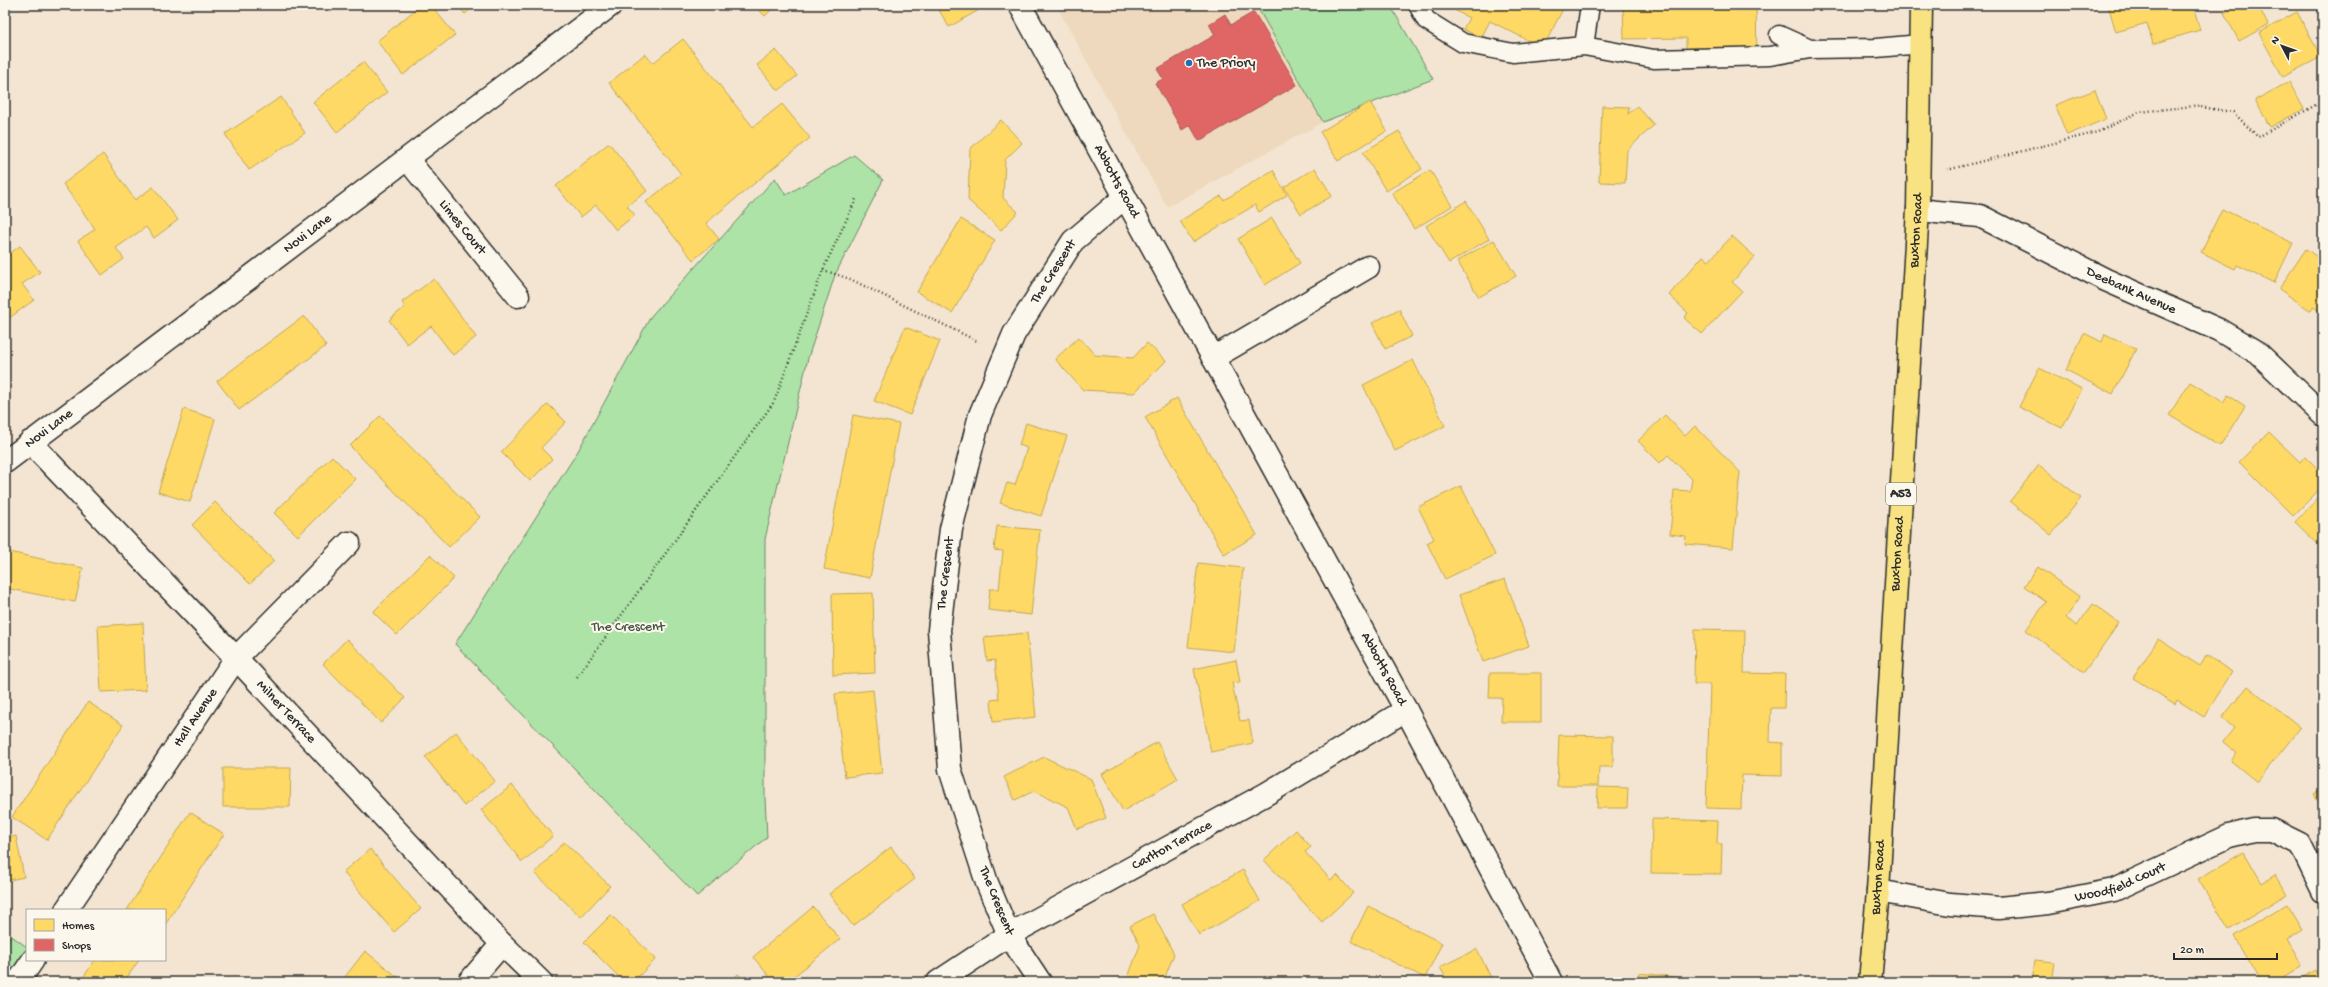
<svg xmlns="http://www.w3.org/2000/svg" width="2328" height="987" font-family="'Gochi Hand',sans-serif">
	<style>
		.built { fill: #eed9be }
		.green { fill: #ade3a6; stroke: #6c8768 }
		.homes { fill: #ffd966; stroke: #bfa554 }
		.shops { fill: #e06666; stroke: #aa5454 }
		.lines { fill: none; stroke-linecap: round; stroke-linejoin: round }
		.service-casing { stroke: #2b2b2b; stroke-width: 21 }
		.minor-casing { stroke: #2b2b2b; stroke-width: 25 }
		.tertiary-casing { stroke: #2b2b2b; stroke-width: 25 }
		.trunk-casing { stroke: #2b2b2b; stroke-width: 25 }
		.path { stroke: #2b2b2b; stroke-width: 2.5; stroke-dasharray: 1 3; stroke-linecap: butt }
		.service { stroke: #fbf7ec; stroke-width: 18 }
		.minor { stroke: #fbf7ec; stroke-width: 22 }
		.tertiary { stroke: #fbf7ec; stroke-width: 22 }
		.trunk { stroke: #f8e281; stroke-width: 22 }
		.poi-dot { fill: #1f6fb2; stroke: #fbf7ec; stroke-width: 1.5 }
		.labels { text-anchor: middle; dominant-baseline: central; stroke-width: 4; stroke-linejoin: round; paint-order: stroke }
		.shield { fill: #fbf7ec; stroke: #696865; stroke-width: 1 }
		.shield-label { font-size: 13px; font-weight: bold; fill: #2b2b2b }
		.poi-label { font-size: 14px; fill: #2b2b2b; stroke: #fbf7ec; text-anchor: start }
		.street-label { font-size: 14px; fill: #2b2b2b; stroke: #fbf7ec }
		.park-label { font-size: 14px; fill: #4c594a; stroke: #fbf7ec }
	</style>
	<rect width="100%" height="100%" fill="#f3e5d1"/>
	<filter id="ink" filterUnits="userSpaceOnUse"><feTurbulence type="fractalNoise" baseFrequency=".025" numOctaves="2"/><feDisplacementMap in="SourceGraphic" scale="8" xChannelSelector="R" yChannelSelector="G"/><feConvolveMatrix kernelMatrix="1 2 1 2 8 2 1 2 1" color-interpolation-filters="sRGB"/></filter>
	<g filter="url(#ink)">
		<path class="built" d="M1056,5H1256L1323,122L1167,207Z"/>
		<path class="green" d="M1256,5H1390L1433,79L1323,122Z
			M854,155L883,180L835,275L808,358L765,539V798L767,837L697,896L455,644L578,451L651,316L775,178L786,195Z
			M5,937H13L27,947V960L18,982H5Z"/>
		<path class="homes" d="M421,5H431L455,35L403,75L377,41Z
			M457,5H476L465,14Z
			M754,5H776L765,16Z
			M936,5H985L986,6L949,27Z
			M1445,5H1565L1543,48L1490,21L1481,38L1463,29L1469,18Z
			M1623,5H1756L1757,56L1686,58V38L1624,39Z
			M2108,5H2193L2200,30L2153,44L2147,23L2116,32Z
			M2240,5H2258L2268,25L2239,41L2224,13Z
			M2297,12L2321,57L2283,77L2259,33Z
			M683,39L753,127L782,104L810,138L706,223L719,239L693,260L646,202L681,174L609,83L645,54L653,63Z
			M776,50L797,76L778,91L757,65Z
			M363,62L387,92L337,132L313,102Z
			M2289,82L2304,109L2270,127L2255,100Z
			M2095,90L2106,119L2067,135L2055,105Z
			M281,97L305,133L249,170L225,134Z
			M1370,102L1387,131L1338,161L1320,132Z
			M1602,106L1629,107L1628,114L1637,106L1654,125L1627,150L1625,183L1599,182Z
			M1001,120L1022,143L1005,160L1003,198L1018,212L1001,230L968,200L970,149Z
			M1399,131L1422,169L1386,191L1363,152Z
			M609,143L647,191L627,206L635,215L616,230L596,205L581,217L556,186Z
			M103,154L135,200L153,187L178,220L154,238L146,227L116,248L124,259L102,275L78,241L95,229L63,184Z
			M1315,168L1332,196L1301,214L1284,187Z
			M1273,170L1287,195L1259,212L1255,205L1193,242L1180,221L1221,196L1224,200Z
			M1430,170L1452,206L1414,229L1392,193Z
			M1466,201L1489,239L1449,263L1426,226Z
			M2222,209L2293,243L2274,283L2237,265L2235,269L2201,252Z
			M1272,218L1300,263L1265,285L1238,239Z
			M961,219L995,240L952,313L917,292Z
			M1732,236L1755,257L1732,282L1742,291L1702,334L1684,318L1688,313L1669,295L1703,256L1709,261Z
			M1494,240L1516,276L1479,297L1457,261Z
			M20,246L40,272L22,284L34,300L5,321V257Z
			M2306,249L2323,261V313L2313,307L2311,311L2279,289Z
			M434,279L476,337L453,355L431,326L407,344L389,320L405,307L402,302Z
			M1399,309L1412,336L1385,349L1372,323Z
			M304,316L326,346L239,410L217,381Z
			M905,327L940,341L910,415L874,401Z
			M2084,333L2102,342L2105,334L2136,349L2113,394L2066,370Z
			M1079,337L1095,355L1133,358L1147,343L1166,361L1134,393L1083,390L1055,359Z
			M1413,360L1445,426L1395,451L1363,385Z
			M2039,368L2082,389L2062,428L2019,407Z
			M2190,382L2223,402L2228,395L2245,406L2220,446L2169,415Z
			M1177,398L1257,535L1224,554L1145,417Z
			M548,404L566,422L541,448L552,459L530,481L501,452Z
			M184,409L215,419L190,502L158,492Z
			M853,415L899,424L870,578L824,569Z
			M1665,415L1685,436L1695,426L1740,472L1733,548L1685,544L1686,536L1670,534L1674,490L1690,491L1692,479L1668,455L1660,463L1638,441Z
			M380,416L480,517L449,547L350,446Z
			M1026,423L1067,436L1041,516L1000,503L1007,483L1015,485L1027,448L1019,445Z
			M2269,432L2300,462L2305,456L2323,474V486L2293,516L2239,462Z
			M332,456L355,479L298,536L274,513Z
			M2039,465L2081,498L2051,535L2010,501Z
			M1461,486L1495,555L1445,579L1427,543L1434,539L1418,507Z
			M2323,493V549L2295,522Z
			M215,502L274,561L250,584L192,525Z
			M997,526L1040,530L1031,615L988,610L990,589H999L1003,551L994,550Z
			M5,551L83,568L75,602L5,588Z
			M430,555L454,578L397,635L373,612Z
			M1198,563L1243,568L1234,652L1188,647Z
			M2038,567L2080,597L2066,618L2077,626L2093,604L2119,623L2084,672L2026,630L2046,602L2024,586Z
			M1505,579L1529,646L1483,662L1459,595Z
			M873,593L875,673L833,675L832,594Z
			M143,623L146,690L101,692L98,626Z
			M1695,629L1745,630L1744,673L1785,674L1784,708H1771L1770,742L1782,743V776L1742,775L1741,809L1706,808L1710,684H1694Z
			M1027,633L1036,717L993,722L991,700L999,699L995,660L987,661L984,637Z
			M347,639L405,698L381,723L323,664Z
			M2158,639L2200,666L2206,655L2232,672L2204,717L2177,700L2175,704L2133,678Z
			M1236,660L1240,682L1232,683L1240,721L1249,720L1253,743L1211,752L1194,669Z
			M1490,673H1541V722H1501L1502,698H1489Z
			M2248,686L2300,728L2257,782L2231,761L2237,753L2223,742L2234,728L2222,718Z
			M873,690L882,773L845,777L835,694Z
			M88,702L123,725L47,840L12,817Z
			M456,732L495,781L464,806L425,757Z
			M1559,735L1613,736V767H1599L1598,786H1557Z
			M1157,742L1178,779L1123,811L1102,774Z
			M1044,757L1091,779L1106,818L1077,829L1068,807L1034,791L1015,800L1004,777Z
			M223,768H291L290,807H223Z
			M512,785L553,836L522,862L481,810Z
			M1598,787L1628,788L1627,808H1597Z
			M2323,789V811L2314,794Z
			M190,812L224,834L165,925V910H127Z
			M1652,819L1718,821L1717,844H1722L1721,874L1651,873Z
			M1296,830L1311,847L1305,852L1331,880L1337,875L1353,893L1322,922L1264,860Z
			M16,836L24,877L5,881V838Z
			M564,842L610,886L581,917L535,873Z
			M891,847L915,879L853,926L829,894Z
			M370,849L421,909L394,932L343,872Z
			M2244,852L2262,883L2275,875L2287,895L2229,930L2198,879Z
			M1243,870L1260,901L1199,935L1182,904Z
			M2287,904L2303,930L2287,940L2302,966L2276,982H2261L2234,936Z
			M1368,906L1442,943L1425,978L1351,941Z
			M813,907L840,939L787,982H774L753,957Z
			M1153,914L1174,954L1163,982H1122L1127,980L1140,945L1130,926Z
			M611,915L656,959L633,982H624L584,942Z
			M1477,949L1493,982H1448L1440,967Z
			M365,951L399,978L395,982H341Z
			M95,960H139L124,982H80Z
			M2035,960L2055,962L2053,976L2081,979L2080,982H2032Z
			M2316,970L2323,982H2296Z
			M1639,973L1692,979V982H1637Z
			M738,974L747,982H730Z"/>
		<path class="shops" d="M1254,12L1297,85L1199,141L1190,125L1182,130L1155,83L1163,79L1157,69L1215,35L1209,24L1225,14L1231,25Z"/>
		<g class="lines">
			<defs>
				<path id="service" d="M1418,5L1426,20L1463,43L1513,53L1584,46L1654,59L1770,56L1810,49
					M1779,35L1810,49L1876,48L1921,44
					M1584,46L1590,5"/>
				<g id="minor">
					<path id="s1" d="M407,159L518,296"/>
					<path id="s2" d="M1918,209L1936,212L1980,216L2106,280L2219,330L2258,353L2323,415"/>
					<path d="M1213,358L1368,267"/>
					<path id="s3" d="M30,442L236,658L502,944L541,982"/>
					<path id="s4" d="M1878,891L1950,904L1999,908L2048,903L2114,890L2229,836L2254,830H2272L2300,844L2323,891"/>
					<path id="s5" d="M66,910L236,658L349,543"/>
					<path d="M18,982L33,960"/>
					<path d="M469,982L502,944"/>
					<path id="s6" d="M938,982L1009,935L1266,794L1406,710"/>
					<path id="s7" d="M1040,982L1009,935L987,883L950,769L939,630L951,529L980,415L1014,334L1073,241L1125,197"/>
				</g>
				<g id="tertiary">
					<path id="s8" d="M1020,5L1406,710L1551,982"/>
					<path id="s9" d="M5,462L611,5"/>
				</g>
				<g id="trunk">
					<path id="s10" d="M1870,982L1878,891L1918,209L1921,5"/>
				</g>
			</defs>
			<use href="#service" class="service-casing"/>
			<use href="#minor" class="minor-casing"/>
			<use href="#tertiary" class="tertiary-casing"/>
			<use href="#trunk" class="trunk-casing"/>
			<path class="path" d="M1947,170L2098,132L2139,112L2194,106L2233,112L2258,137L2323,101
				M823,270L850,279L979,342
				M577,677L774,402L823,270L857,197"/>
			<use href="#service" class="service"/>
			<use href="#minor" class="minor"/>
			<use href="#tertiary" class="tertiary"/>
			<use href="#trunk" class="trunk"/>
		</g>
	</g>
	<circle class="poi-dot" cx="1189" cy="63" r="4"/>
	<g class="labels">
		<rect class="shield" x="1886" y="483" width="30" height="22" rx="3"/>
		<g class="shield-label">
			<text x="1901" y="494">A53</text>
		</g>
		<g class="poi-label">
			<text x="1197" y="63">The Priory</text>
		</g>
		<g class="street-label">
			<text stroke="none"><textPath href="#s8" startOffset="201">Abbotts Road</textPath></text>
			<text stroke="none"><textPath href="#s1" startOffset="88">Limes Court</textPath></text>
			<text stroke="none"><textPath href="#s10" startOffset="753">Buxton Road</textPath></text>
			<text stroke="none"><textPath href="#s9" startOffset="379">Novi Lane</textPath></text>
			<text stroke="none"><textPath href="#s7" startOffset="753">The Crescent</textPath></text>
			<text stroke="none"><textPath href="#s2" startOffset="231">Deebank Avenue</textPath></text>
			<text stroke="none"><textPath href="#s9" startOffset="55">Novi Lane</textPath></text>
			<text stroke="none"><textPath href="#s10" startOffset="429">Buxton Road</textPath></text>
			<text stroke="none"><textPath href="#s7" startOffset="429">The Crescent</textPath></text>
			<text stroke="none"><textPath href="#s8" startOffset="757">Abbotts Road</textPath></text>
			<text stroke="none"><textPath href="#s3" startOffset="372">Milner Terrace</textPath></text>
			<text stroke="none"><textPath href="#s5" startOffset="232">Hall Avenue</textPath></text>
			<text stroke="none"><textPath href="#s6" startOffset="271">Carlton Terrace</textPath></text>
			<text stroke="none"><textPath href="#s10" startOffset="105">Buxton Road</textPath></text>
			<text stroke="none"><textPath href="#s4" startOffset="247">Woodfield Court</textPath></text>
			<text transform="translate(996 901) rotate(68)">The Crescent</text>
		</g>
		<g class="park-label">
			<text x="628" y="627">The Crescent</text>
		</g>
	</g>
	<rect width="2328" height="987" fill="none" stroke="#fbf7ec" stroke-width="20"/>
	<rect x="10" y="10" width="2308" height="967" fill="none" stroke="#2b2b2b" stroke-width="1.5" filter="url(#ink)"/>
	<rect x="26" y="909" width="140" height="52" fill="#fbf7ec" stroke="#a8a59f"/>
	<rect x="34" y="919" width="20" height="12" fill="#ffd966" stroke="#a8a59f"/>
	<text x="62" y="929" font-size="12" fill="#2b2b2b">Homes</text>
	<rect x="34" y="939" width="20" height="12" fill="#e06666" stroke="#a8a59f"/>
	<text x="62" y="949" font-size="12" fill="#2b2b2b">Shops</text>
	<g transform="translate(2282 46) rotate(311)" stroke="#fbf7ec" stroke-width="3" paint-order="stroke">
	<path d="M0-3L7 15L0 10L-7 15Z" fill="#2b2b2b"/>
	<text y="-6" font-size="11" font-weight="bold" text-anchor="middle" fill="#2b2b2b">N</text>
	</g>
	<path d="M2174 953v6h103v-6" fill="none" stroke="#2b2b2b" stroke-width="2"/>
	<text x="2180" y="953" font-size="12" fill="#2b2b2b" stroke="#fbf7ec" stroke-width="3" paint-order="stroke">20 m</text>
</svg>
